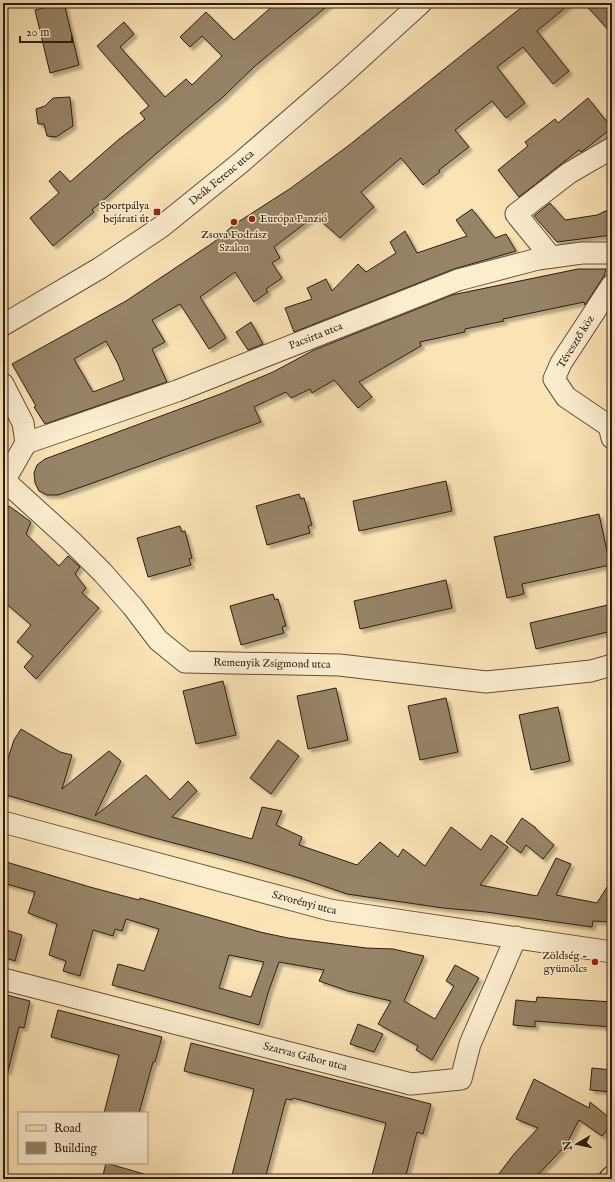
<svg xmlns="http://www.w3.org/2000/svg" width="615" height="1182" font-family="'IM FELL English',serif">
	<style>
		.building { fill: #978467; stroke: #2c1e12; fill-rule: evenodd; filter: url(#shadow) }
		.lines { fill: none; stroke-linecap: round; stroke-linejoin: round }
		.minor-casing { stroke: #604f3b; stroke-width: 23 }
		.major-casing { stroke: #2c1e12; stroke-width: 24 }
		.minor { stroke: #fcedcf; stroke-width: 21 }
		.major { stroke: #fae3b5; stroke-width: 22 }
		.poi-dot { fill: #8f2418; stroke: #fcedcf; stroke-width: 1.5 }
		.labels { text-anchor: middle; dominant-baseline: central; stroke-width: 3; stroke-linejoin: round; paint-order: stroke }
		.street-label { font-size: 11px; fill: #2c1e12; stroke: #fcedcf }
		.poi-label { font-size: 11px; fill: #2c1e12; stroke: #fcedcf; text-anchor: end }
	</style>
	<defs>
		<filter id="shadow"><feDropShadow dx="3.5" dy="3.5" stdDeviation="1" flood-color="#0004"/></filter>
	</defs>
	<rect width="100%" height="100%" fill="#fae3b5"/>
	<filter id="stains"><feTurbulence type="fractalNoise" baseFrequency=".005" numOctaves="4"/><feColorMatrix values="0 0 0 0 .2 0 0 0 0 .09 0 0 0 0 .02 0 0 0 .5 -.17"/></filter>
	<radialGradient id="worn" r=".72"><stop offset=".6" stop-color="#630" stop-opacity="0"/><stop offset="1" stop-color="#630" stop-opacity=".3"/></radialGradient>
	<path class="building" d="M64,3L79,65L50,73L35,10Z
		M276,3H331L255,66L223,97L158,152L92,210L94,212L53,246L30,218L59,193L49,181L60,171L70,182L118,140L145,119L140,113L149,106L97,46L124,22L134,34L120,47L165,97L186,79L192,85L222,56L202,36L190,47L180,37L206,12L234,40Z
		M527,3H571L537,31L569,71L553,84L523,47L497,67L525,103L506,118L492,101L455,130L469,147L439,170L440,172L423,185L401,158L361,192L374,207L340,238L315,216L274,247L280,258L272,263L282,278L266,289L268,292L254,302L235,272L200,297L226,338L209,349L180,304L152,320L165,342L152,349L167,382L45,424L34,407L36,406L12,364L126,301L214,242L235,224L291,188L348,146ZM106,341L118,364L124,380L93,392L74,359Z
		M584,3H612V34Z
		M70,97L73,126L56,137L47,136L44,124H38L36,109L45,106L53,98Z
		M588,98L612,128L584,150L581,152L579,150L519,197L498,170L528,146L525,142L555,119L558,123Z
		M550,203L565,220L597,215L612,208V235L557,242L534,216Z
		M472,209L495,238L506,234L516,251L454,269L294,332L285,308L312,299L307,288L326,279L332,291L358,264L366,272L396,253L390,242L405,231L417,253L467,236L456,220Z
		M578,269H606L604,276L585,305L584,302L503,319L504,321L465,329V332L420,342L421,346L359,382L372,397L358,408L334,380L312,393L310,389L291,398L286,392L254,407L261,422L90,484L58,495H47L39,491L35,483L34,473L37,465L45,459L223,393L273,372L314,350L452,295Z
		M251,322L263,344L248,350L236,332Z
		M446,481L452,511L359,531L353,501Z
		M299,494L301,499L304,498L312,525L308,526L310,533L267,545L256,506Z
		M9,506L31,522L26,534L59,566L68,556L80,567L75,574L86,588L82,593L99,608L36,679L24,667L33,656L17,642L31,625L3,601V515Z
		M599,514L610,565L522,584L524,594L507,598L494,537Z
		M180,526L182,532L185,531L192,558L189,559L191,565L148,577L137,538Z
		M446,580L452,608L360,629L354,601Z
		M273,594L275,600L278,599L286,626L282,627L284,633L241,645L230,606Z
		M612,604V631L536,649L530,623Z
		M223,681L236,735L196,744L183,691Z
		M336,688L348,740L308,749L297,696Z
		M446,698L458,752L420,760L408,706Z
		M558,707L570,761L531,770L519,715Z
		M21,729L60,752L72,755L62,789L109,751L121,761L95,816L146,775L170,800L188,781L197,791L172,817L252,839L262,807L282,811L276,825L302,837L299,845L357,865L380,842L398,857L403,849L425,866L451,827L481,850L491,835L508,847L480,885L537,896L556,858L571,864L556,895L597,903L612,879V922L593,921L592,927L486,912L443,908L347,894L303,879L246,862L147,836L3,794V774L14,740Z
		M278,740L299,756L271,794L250,778Z
		M522,818L536,828V829L554,845L543,859L526,845L521,853L506,842Z
		M3,861L90,887L139,900L140,898L260,932L288,938L366,948L393,949L424,956L404,1001L435,1019L454,986L446,981L455,965L479,978L432,1060L416,1050L418,1046L378,1024L391,1001L348,991L319,981L324,970L279,962L268,993L259,1025L112,985L118,964L144,971L159,929L126,919L122,931L115,929L113,936L93,930L80,976L63,971L66,961L49,955L57,924L28,913L35,892L3,883ZM229,955L264,962L251,997L219,988Z
		M3,929L22,935L15,961L3,957Z
		M3,994L30,1001L24,1028L19,1027L8,1071H3Z
		M537,997L612,1002V1027L535,1021V1027L513,1025L516,1000L536,1002Z
		M58,1010L162,1037L155,1062H153L139,1113H104L119,1055L51,1037Z
		M358,1024L383,1034L374,1052L350,1044Z
		M191,1043L431,1104L423,1134L417,1132L405,1179H371L386,1123L293,1098L292,1100L286,1099L265,1179H231L254,1089L184,1071Z
		M592,1068L612,1070V1092L590,1090Z
		M534,1079L589,1108L590,1102L612,1120V1125L602,1136L579,1120L566,1145L534,1179H495L514,1154L538,1128L516,1119Z
		M106,1163L151,1176V1179H102Z"/>
	<g class="lines">
		<defs>
			<g id="minor">
				<path d="M551,257L516,214L569,173L612,148"/>
				<path d="M612,285L561,363L554,379L566,397L609,426L612,438"/>
				<path id="s1" d="M3,325L100,268L161,227L239,164L342,75L421,3"/>
				<path d="M3,384L23,423L26,443L3,483"/>
				<path id="s2" d="M26,443L177,391L458,280L538,259L582,253H612"/>
				<path id="s3" d="M5,481L71,541L103,573L133,607L158,640L185,662L339,665L486,682L591,671L612,665"/>
				<path id="s4" d="M3,822L330,910L612,952"/>
				<path id="s5" d="M3,979L411,1084L461,1079L470,1044L516,937"/>
			</g>
			<path id="major" d="M610,1179L612,1177"/>
		</defs>
		<use href="#minor" class="minor-casing"/>
		<use href="#major" class="major-casing"/>
		<use href="#minor" class="minor"/>
		<use href="#major" class="major"/>
	</g>
	<g class="poi-dot">
		<rect x="153" y="208" width="8" height="8" rx="2"/>
		<circle cx="252" cy="219" r="4"/>
		<circle cx="234" cy="222" r="4"/>
		<circle cx="595" cy="962" r="4"/>
	</g>
	<g class="labels">
		<g class="street-label">
			<text stroke="none"><textPath href="#s1" startOffset="264">Deák Ferenc utca</textPath></text>
			<text stroke="none"><textPath href="#s2" startOffset="309">Pacsirta utca</textPath></text>
			<text transform="translate(576 342) rotate(-58)">Tévesztő köz</text>
			<text stroke="none"><textPath href="#s3" startOffset="343">Remenyik Zsigmond utca</textPath></text>
			<text stroke="none"><textPath href="#s4" startOffset="312">Szvorényi utca</textPath></text>
			<text stroke="none"><textPath href="#s5" startOffset="312">Szarvas Gábor utca</textPath></text>
		</g>
		<g class="poi-label">
			<text x="149" y="206">Sportpálya<tspan x="149" dy="13">bejárati út</tspan></text>
			<text x="260" y="219" text-anchor="start">Európa Panzió</text>
			<text x="234" y="235" text-anchor="middle">Zsova Fodrász<tspan x="234" dy="13">Szalon</tspan></text>
			<text x="587" y="956">Zöldség -<tspan x="587" dy="13">gyümölcs</tspan></text>
		</g>
	</g>
	<rect width="615" height="1182" fill="none" stroke="#fae3b5" stroke-width="16"/>
	<rect x="4" y="4" width="607" height="1174" fill="none" stroke="#2c1e12" stroke-width="2"/>
	<rect x="8" y="8" width="599" height="1166" fill="none" stroke="#2c1e12"/>
	<rect x="18" y="1112" width="130" height="52" fill="#fcedcf" stroke="#a99a83"/>
	<rect x="26" y="1125" width="20" height="6" fill="#fae3b5" stroke="#a99a83"/>
	<text x="54" y="1132" font-size="12" fill="#2c1e12">Road</text>
	<rect x="26" y="1142" width="20" height="12" fill="#978467" stroke="#a99a83"/>
	<text x="54" y="1152" font-size="12" fill="#2c1e12">Building</text>
	<g transform="translate(577 1144) rotate(261)" stroke="#fcedcf" stroke-width="3" paint-order="stroke">
	<path d="M0-3L7 15L0 10L-7 15Z" fill="#2c1e12"/>
	<text y="-6" font-size="11" font-weight="bold" text-anchor="middle" fill="#2c1e12">N</text>
	</g>
	<path d="M20 36v6h52v-6" fill="none" stroke="#2c1e12" stroke-width="2"/>
	<text x="26" y="36" font-size="12" fill="#2c1e12" stroke="#fcedcf" stroke-width="3" paint-order="stroke">20 m</text>
	<rect width="100%" height="100%" filter="url(#stains)"/>
	<rect width="100%" height="100%" fill="url(#worn)"/>
</svg>
